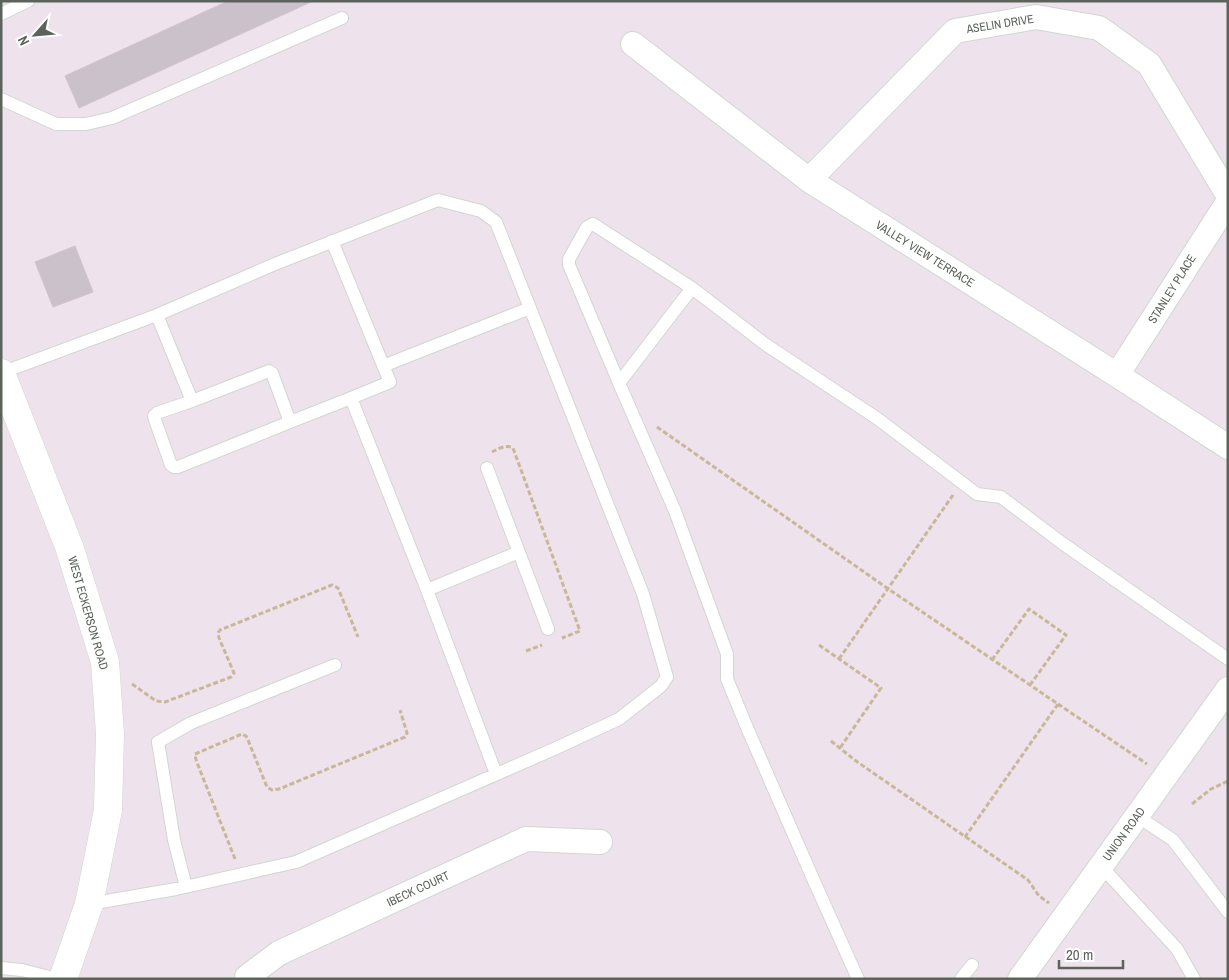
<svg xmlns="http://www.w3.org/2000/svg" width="1229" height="980" font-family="'Archivo Narrow',sans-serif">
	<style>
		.building { fill: #cbc1cb; stroke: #d2c1d2 }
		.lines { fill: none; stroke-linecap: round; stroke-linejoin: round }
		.lane-casing { stroke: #d0d7d0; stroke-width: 14 }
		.street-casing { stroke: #d0d7d0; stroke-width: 26 }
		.secondary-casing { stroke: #ced6cd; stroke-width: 29 }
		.path { stroke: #c8b799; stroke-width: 3; stroke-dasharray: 5 2.5; stroke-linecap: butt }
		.lane { stroke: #fff; stroke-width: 12 }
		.street { stroke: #fff; stroke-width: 24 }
		.secondary { stroke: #fff; stroke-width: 28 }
		.labels { text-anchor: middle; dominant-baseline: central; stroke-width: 4.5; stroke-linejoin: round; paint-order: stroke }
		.street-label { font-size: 12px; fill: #5c635b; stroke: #fff }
	</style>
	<rect width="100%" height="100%" fill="#eee3ec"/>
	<path class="building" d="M228,1H313L79,108L65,76Z
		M75,246L93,292L53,307L35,262Z"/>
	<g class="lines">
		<defs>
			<path id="lane" d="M1,14L28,1
				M1,99L56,124H86L112,118L342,18
				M332,241L390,382L351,398
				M157,315L192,401L269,371L272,373L290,422L351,398L427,590L496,774
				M383,366L530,308
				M1,373L157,315L275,264L438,200L481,211L496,222L643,594L667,677L661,686L619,719L554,749L296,862L176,889L89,904
				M619,383L569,265V259L587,227L593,224L692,288
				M192,401L157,413L154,416L155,420L171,465L174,467H178L290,422
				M487,468L548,629
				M427,590L519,552
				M1137,816L1173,840L1228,912
				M1101,866L1177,949L1194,979
				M186,887L174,840L158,742L191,723L335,665
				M1,968L22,970L57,979
				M858,979L814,881L748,730L727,679V654L675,511L619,383L692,288L765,344L878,419L977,494L1001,497L1062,543L1228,659
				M961,979L972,965"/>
			<path id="street" d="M633,44L809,180L1117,375L1228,447
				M809,180L955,31L1036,17L1099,28L1149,64L1228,195
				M1117,375L1228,202
				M247,979V977L279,953L526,839L600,842
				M1020,979L1228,689"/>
			<path id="secondary" d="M1,373L70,549L105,662L110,734L108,810L89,904L63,979"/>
		</defs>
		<use href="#lane" class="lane-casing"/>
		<use href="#street" class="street-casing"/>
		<use href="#secondary" class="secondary-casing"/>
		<path class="path" d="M657,427L887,588L1058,704L965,837
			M492,452C498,449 506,444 513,448L580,631L562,638
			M819,645L881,688L840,748
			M526,651L542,645
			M839,659L953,495
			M992,660L1029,609L1066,635L1030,685
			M132,684L156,701L165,702L231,677L234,673L219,638L218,633L220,630L332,585L338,588L358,637
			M1058,704L1147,764
			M831,741L856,761L1028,880L1039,896L1049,903
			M1192,804L1211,789L1228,781
			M235,859L196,760L195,754L242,734L246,736L248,740L267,787L272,790L279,789L405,737L407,733L400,710"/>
		<use href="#lane" class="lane"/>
		<use href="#street" class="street"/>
		<use href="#secondary" class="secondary"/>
	</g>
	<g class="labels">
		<g class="street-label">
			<text transform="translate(1000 24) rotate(-9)">ASELIN DRIVE</text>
			<text transform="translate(925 254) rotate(32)">VALLEY VIEW TERRACE</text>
			<text transform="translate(1172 289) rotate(-58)">STANLEY PLACE</text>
			<text transform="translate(88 613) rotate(74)">WEST ECKERSON ROAD</text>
			<text transform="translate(1124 834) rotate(-54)">UNION ROAD</text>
			<text transform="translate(418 889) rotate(-25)">IBECK COURT</text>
		</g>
	</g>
	<rect width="1229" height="980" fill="none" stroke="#5c635b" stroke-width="5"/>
	<g transform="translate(35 35) rotate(243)" stroke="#ffffff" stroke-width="4" paint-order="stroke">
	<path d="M0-4L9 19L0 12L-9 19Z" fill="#5c635b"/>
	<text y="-8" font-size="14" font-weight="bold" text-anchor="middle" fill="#5c635b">N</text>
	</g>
	<path d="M1059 960v8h64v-8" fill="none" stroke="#5c635b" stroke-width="2.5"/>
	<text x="1066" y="960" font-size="15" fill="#5c635b" stroke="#ffffff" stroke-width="4" paint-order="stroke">20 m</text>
</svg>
